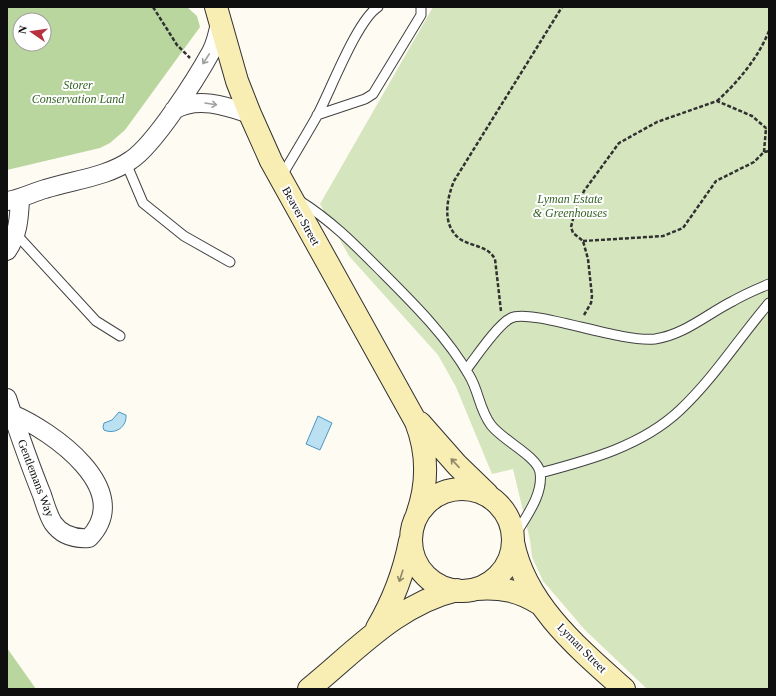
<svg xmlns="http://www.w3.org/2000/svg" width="776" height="696" font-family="'Times New Roman',serif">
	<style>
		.green { fill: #d5e6be }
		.forest { fill: #bad69f; fill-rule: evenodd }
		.water { fill: #bbe0f1; stroke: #4898c3 }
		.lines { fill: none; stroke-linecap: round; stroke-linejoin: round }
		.lane-casing { stroke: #424242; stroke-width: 11 }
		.street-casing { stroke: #424242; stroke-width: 20 }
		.secondary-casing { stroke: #313131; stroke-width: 24 }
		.path { stroke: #313131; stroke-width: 2.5; stroke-dasharray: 4 2; stroke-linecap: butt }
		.lane { stroke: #fff; stroke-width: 9 }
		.street { stroke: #fff; stroke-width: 18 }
		.secondary { stroke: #f8edb3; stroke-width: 22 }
		.oneway { stroke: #9f9f9f }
		.oneway2 { stroke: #8f8969 }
		.labels { text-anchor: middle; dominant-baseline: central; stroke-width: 4; stroke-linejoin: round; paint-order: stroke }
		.park-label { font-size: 12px; font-style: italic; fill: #346224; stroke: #fff }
		.street-label { font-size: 12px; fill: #0f0f0f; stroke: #fff }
	</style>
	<rect width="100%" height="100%" fill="#fefbf3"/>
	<path class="green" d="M433,7H769V689H647L585,630L543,581L532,557L530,540L513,469L492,474L456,387L438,355L349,256L320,204Z"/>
	<path class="forest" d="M7,7H187L197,16L200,27L125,130L110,143L100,148L7,170ZM20,20H44V44H20Z
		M7,648L36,689H7Z"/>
	<path class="water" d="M119,412L126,415C127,427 115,435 104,430L103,427L104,423L112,420Z
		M318,416L332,423L320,450L306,444Z"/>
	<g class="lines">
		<defs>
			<path id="lane" d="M317,115L365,99L373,94L421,15V7
				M126,163L143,203L184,236L230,262
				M281,177C293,157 305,137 317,116C330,92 357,20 378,7
				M300,201C332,221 357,247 384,274C414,304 448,338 469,375C479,391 479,409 491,425C502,440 537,456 540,472C544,497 522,521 512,541
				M16,234L96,321L120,336
				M466,370C476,357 498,324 511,318C531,308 620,343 655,339C684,335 707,314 733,301C745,294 757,289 769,284
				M540,473C589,460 642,446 680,410C714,378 739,338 769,303"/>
			<path id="street" d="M174,110C197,96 226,106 250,114
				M7,201C21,199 31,193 45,189C73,180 107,177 131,160C155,144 196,79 211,52C216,43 218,33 220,23
				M7,251C18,235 19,219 20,200
				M7,398C18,431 29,463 42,495C45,504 48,515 53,523C62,536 75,539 89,538C136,490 52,431 12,414"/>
			<path id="secondary" d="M216,7L237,81L250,114L271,161L416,422C428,453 428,484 417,515
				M420,423L457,465L487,494
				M411 540a51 51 0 1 1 102 0a51 51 0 1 1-102 0Z
				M513,542C525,604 579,649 624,689
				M476,589C501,587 520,591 540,604
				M377,628C393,601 404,572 410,541
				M309,689C355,652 397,604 457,590"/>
		</defs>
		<use href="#lane" class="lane-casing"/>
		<use href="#street" class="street-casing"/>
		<use href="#secondary" class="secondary-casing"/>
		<path class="path" d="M153,7L177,45L190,58
			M717,101C738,82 758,58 769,31
			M764,152L766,128
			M583,241L663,236L683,228L716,181L754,162L764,152L769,151
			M501,311L495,259C487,245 472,247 460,239C441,225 447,198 454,181L562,7
			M584,315L591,303L592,296L588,259L583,241L573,233L571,227L575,211L584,191L619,143L657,122L717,101L752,116L766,128H769"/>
		<use href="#lane" class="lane"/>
		<use href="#street" class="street"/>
		<use href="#secondary" class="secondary"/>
	</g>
	<defs><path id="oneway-shaft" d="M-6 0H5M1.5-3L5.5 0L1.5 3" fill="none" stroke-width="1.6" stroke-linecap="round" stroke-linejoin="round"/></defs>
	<g class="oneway">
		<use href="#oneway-shaft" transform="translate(206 59) rotate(123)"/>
		<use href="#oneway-shaft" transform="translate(211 104) rotate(9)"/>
	</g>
	<g class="oneway2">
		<use href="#oneway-shaft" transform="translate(455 463) rotate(-133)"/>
		<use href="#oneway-shaft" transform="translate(401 576) rotate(108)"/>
	</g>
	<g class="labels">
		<g class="park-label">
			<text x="78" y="85">Storer<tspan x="78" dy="14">Conservation Land</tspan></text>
			<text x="570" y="199">Lyman Estate<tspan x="570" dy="14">&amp; Greenhouses</tspan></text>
		</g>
		<g class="street-label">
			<text transform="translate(301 216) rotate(61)">Beaver Street</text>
			<text transform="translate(36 478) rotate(69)">Gentlemans Way</text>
			<text transform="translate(582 648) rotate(45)">Lyman Street</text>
		</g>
	</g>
	<rect width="776" height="696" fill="none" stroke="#0f0f0f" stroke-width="16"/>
	<g transform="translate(32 32) rotate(283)"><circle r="19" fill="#ffffff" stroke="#9f9f9f"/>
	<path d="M0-3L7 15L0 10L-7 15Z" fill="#b5323e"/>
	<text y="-6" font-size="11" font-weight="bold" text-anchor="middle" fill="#0f0f0f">N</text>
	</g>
</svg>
